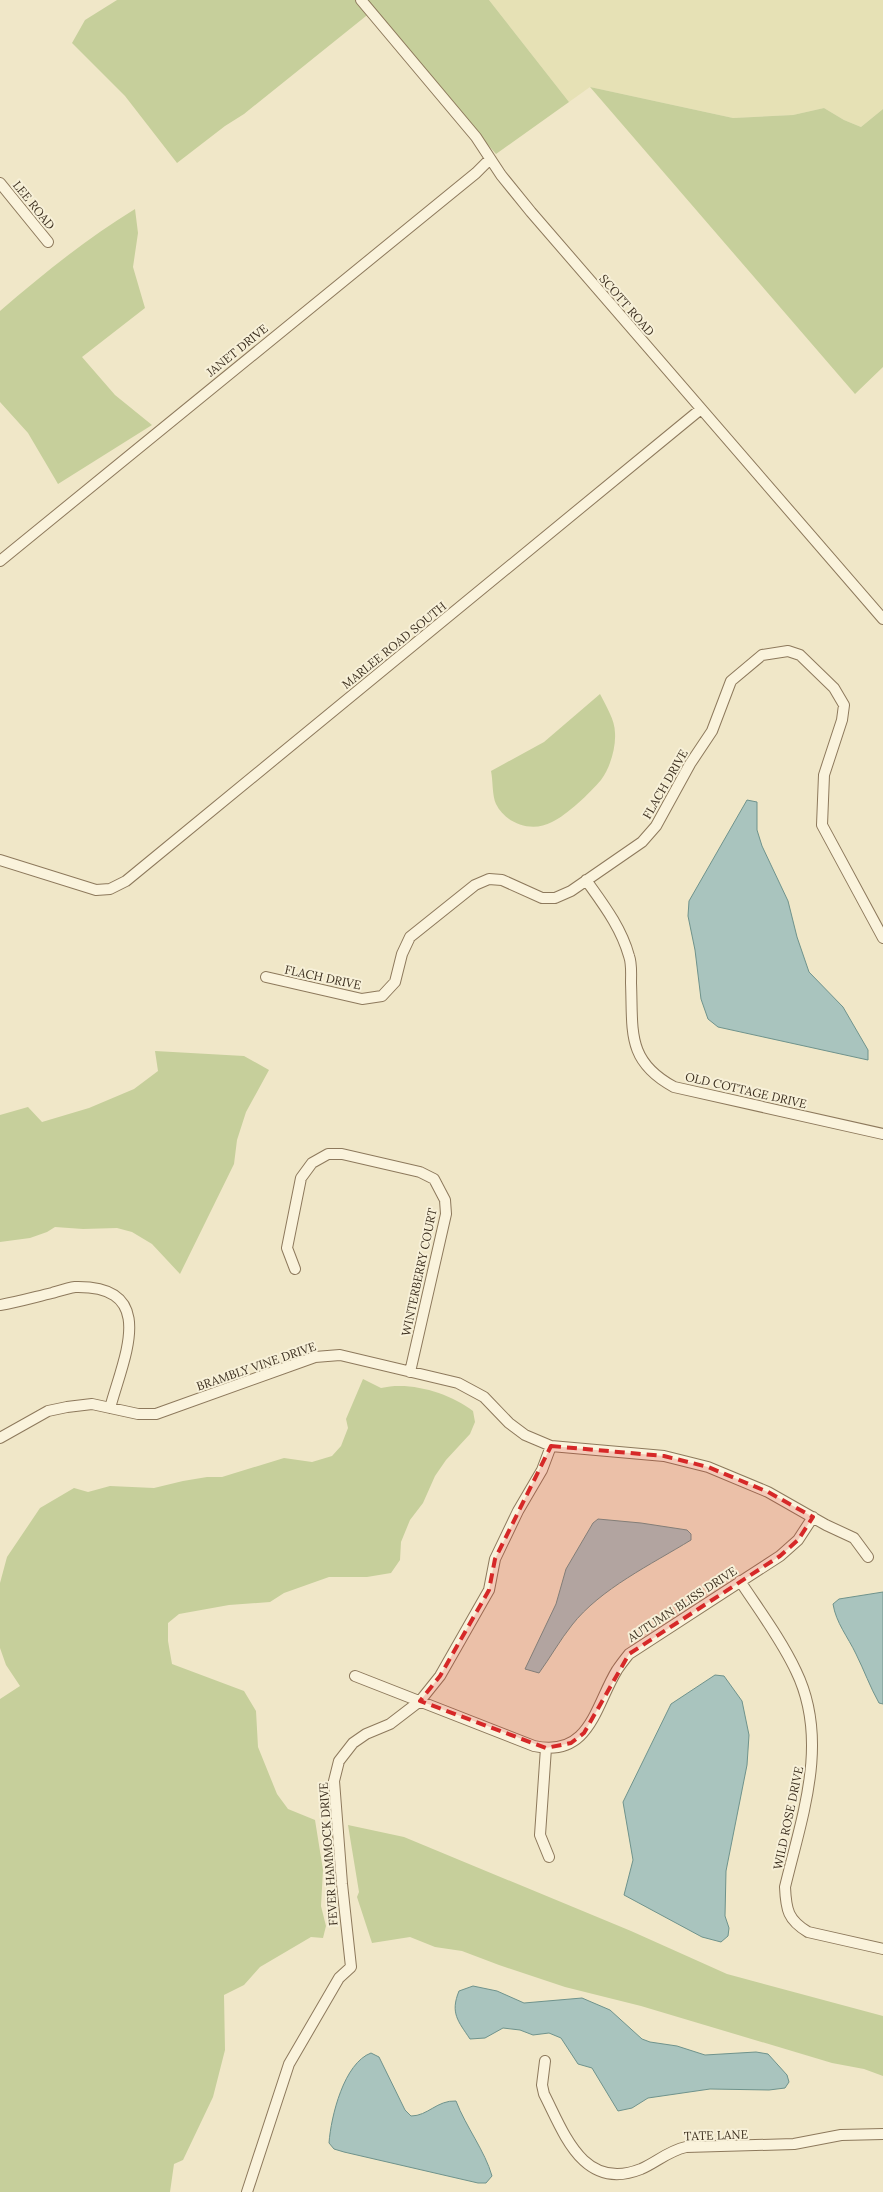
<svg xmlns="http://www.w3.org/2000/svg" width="883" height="2192" font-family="Lora,serif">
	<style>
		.farmland { fill: #e6e1b5 }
		.green { fill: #c6cf9b }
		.water { fill: #a9c4be; stroke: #6f938c }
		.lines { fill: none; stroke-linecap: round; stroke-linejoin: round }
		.minor-casing { stroke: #8d795c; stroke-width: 12 }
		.minor { stroke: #faf3dc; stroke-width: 10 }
		.marked { fill: #d62828; fill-opacity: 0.2; stroke: #d62828; stroke-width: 4; stroke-dasharray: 10 6; stroke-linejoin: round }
		.labels { text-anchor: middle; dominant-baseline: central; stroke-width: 4; stroke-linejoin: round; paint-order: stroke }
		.street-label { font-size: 12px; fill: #3d3020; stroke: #f7f0d8 }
	</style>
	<rect width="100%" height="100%" fill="#f0e7c8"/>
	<path class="farmland" d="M489,0H883V109L861,127L844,120L824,108L793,115L733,118L590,87L569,102Z"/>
	<path class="green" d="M117,0H489L569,102L496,154L371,12L244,114L225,126L177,163L125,96L72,43L85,20Z
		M590,87L733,118L793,115L824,108L844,120L861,127L883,109V367L855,394Z
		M135,209L138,233L133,267L145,308L82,357L115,395L152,425L58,484L28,433L0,402V311C43,274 86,239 135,209Z
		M600,694C606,706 615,720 615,733C616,748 610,768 601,780C590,793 567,815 552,822C532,833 506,824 496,804C492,796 493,780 491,771L544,742Z
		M155,1051L244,1056L269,1070L246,1112L237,1140L234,1164L180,1274L152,1244L132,1232L117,1228L83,1229L55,1227L47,1232L30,1238L0,1242V1115L28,1107L42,1122L89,1108L134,1089L158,1071Z
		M363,1379L381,1388C411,1381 449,1393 473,1411L475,1422L470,1434L446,1460L435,1476L423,1503L410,1520L401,1542L400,1560L391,1573L367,1577H329L284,1593L270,1602L229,1605L179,1614L168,1623V1641L172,1664L244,1691L256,1711L258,1747L277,1794L288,1809L315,1820L323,1870L321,1906L326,1926L323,1938L311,1937L260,1967L244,1985L224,1995L225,2050L213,2097L183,2160L174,2164L170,2192H0V1699L20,1686L6,1665L0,1648V1583L7,1557L40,1508L74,1488L88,1492L110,1486L154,1488L183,1481L207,1477H222L284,1458L312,1462L332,1456L341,1446L348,1428L346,1419Z
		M348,1825L404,1837L631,1931L727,1974L883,2016V2076L864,2069L832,2063L641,2006L565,1987L499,1965L462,1951L435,1947L410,1937L372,1943L357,1897L359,1892Z"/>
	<path class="water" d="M747,800L757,802V830L762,846L788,901L797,937L809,972L843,1007L868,1050V1060L718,1027L708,1019L701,999L695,950L688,916L689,901Z
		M598,1519L641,1523L687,1530L691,1534V1540C652,1564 600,1589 572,1625C560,1640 550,1658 539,1673L525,1669L556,1604L566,1569L593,1523Z
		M883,1592V1704L879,1703C870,1687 864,1670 856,1654C848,1637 836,1623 833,1604L839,1599Z
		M715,1675L724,1676L742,1701L749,1735L747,1765L726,1871L725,1916L729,1928L728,1936L721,1942L702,1937L624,1895L633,1860L623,1802L671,1704Z
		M473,1986L497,1991L524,2003L582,1998L610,2010L642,2039L650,2042L677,2046L705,2055L756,2052L768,2054L787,2075L789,2082L785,2088L769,2090L710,2089L648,2098L632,2108L618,2111L592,2068L578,2064L561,2038L549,2033L533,2035L520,2030L503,2028L485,2038L470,2039C458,2021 450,2013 459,1991Z
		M371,2053L379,2057L405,2110L411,2116C428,2116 437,2100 456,2101C466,2127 485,2151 492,2176L486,2183H478L344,2152L334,2149L329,2143C331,2116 344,2063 371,2053Z"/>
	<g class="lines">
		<defs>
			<path id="minor" d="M361,0L476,137L501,175L531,212L883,619
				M0,183L48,242
				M0,561L476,173L490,159
				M0,860L96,890L110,889L126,881L701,409
				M586,880C603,904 621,927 629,956C632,964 631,974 631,983C633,1031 626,1061 674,1087L883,1134
				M266,977L362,999L382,996L395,982L402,954L410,937L475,885L489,879L502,880L542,898H555L571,891L642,842L656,826L690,764L712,731L731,681L762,655L788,651L800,655L834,688L844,705L842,720L824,775L822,825L883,938
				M295,1269L287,1248L301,1178L312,1163L328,1154H342L420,1172L434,1179L445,1200L446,1214L410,1372
				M0,1305C18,1302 35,1297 52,1293C59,1291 68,1288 75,1287C160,1285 123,1359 110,1408
				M0,1438L48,1411L67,1407L92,1404L138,1414H156L315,1357L340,1355L458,1383L484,1397L509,1423L525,1435L551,1446L664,1456L708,1467L768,1492L826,1525L854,1538L868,1557
				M740,1581C759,1610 781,1639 796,1671C830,1741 802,1816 785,1887C786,1910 788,1920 808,1932L883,1949
				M355,1676L534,1746C590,1758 595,1706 617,1670C621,1664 625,1659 629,1654L780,1556L798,1540L813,1517
				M546,1748L540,1835L549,1857
				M545,2061L542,2085L544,2094C564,2133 583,2192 641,2169C657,2162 668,2151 686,2147L794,2144L841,2135L883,2134
				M247,2192L289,2064L339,1978L351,1967L342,1884L334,1781L339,1761L353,1743L366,1734L390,1724L420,1701L440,1676L489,1590L495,1559L518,1511L542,1470L551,1446"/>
		</defs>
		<use href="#minor" class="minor-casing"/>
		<use href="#minor" class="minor"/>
	</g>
	<path class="marked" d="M551,1446L664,1456L708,1467L768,1492L813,1517L798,1540L780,1556L629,1654L584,1733L571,1743L546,1748L420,1701L440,1676L489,1590L495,1559Z"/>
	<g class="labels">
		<g class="street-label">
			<text transform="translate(34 205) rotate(51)">LEE ROAD</text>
			<text transform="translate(627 305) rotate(49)">SCOTT ROAD</text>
			<text transform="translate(237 350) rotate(-39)">JANET DRIVE</text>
			<text transform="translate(394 645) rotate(-39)">MARLEE ROAD SOUTH</text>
			<text transform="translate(665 784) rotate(-60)">FLACH DRIVE</text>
			<text transform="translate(323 977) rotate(12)">FLACH DRIVE</text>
			<text transform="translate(746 1090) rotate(13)">OLD COTTAGE DRIVE</text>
			<text transform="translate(419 1272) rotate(-78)">WINTERBERRY COURT</text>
			<text transform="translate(256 1366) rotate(-19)">BRAMBLY VINE DRIVE</text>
			<text transform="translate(682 1604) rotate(-33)">AUTUMN BLISS DRIVE</text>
			<text transform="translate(788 1818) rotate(-78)">WILD ROSE DRIVE</text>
			<text transform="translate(328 1854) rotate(-94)">FEVER HAMMOCK DRIVE</text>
			<text transform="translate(716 2135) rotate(-2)">TATE LANE</text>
		</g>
	</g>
</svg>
